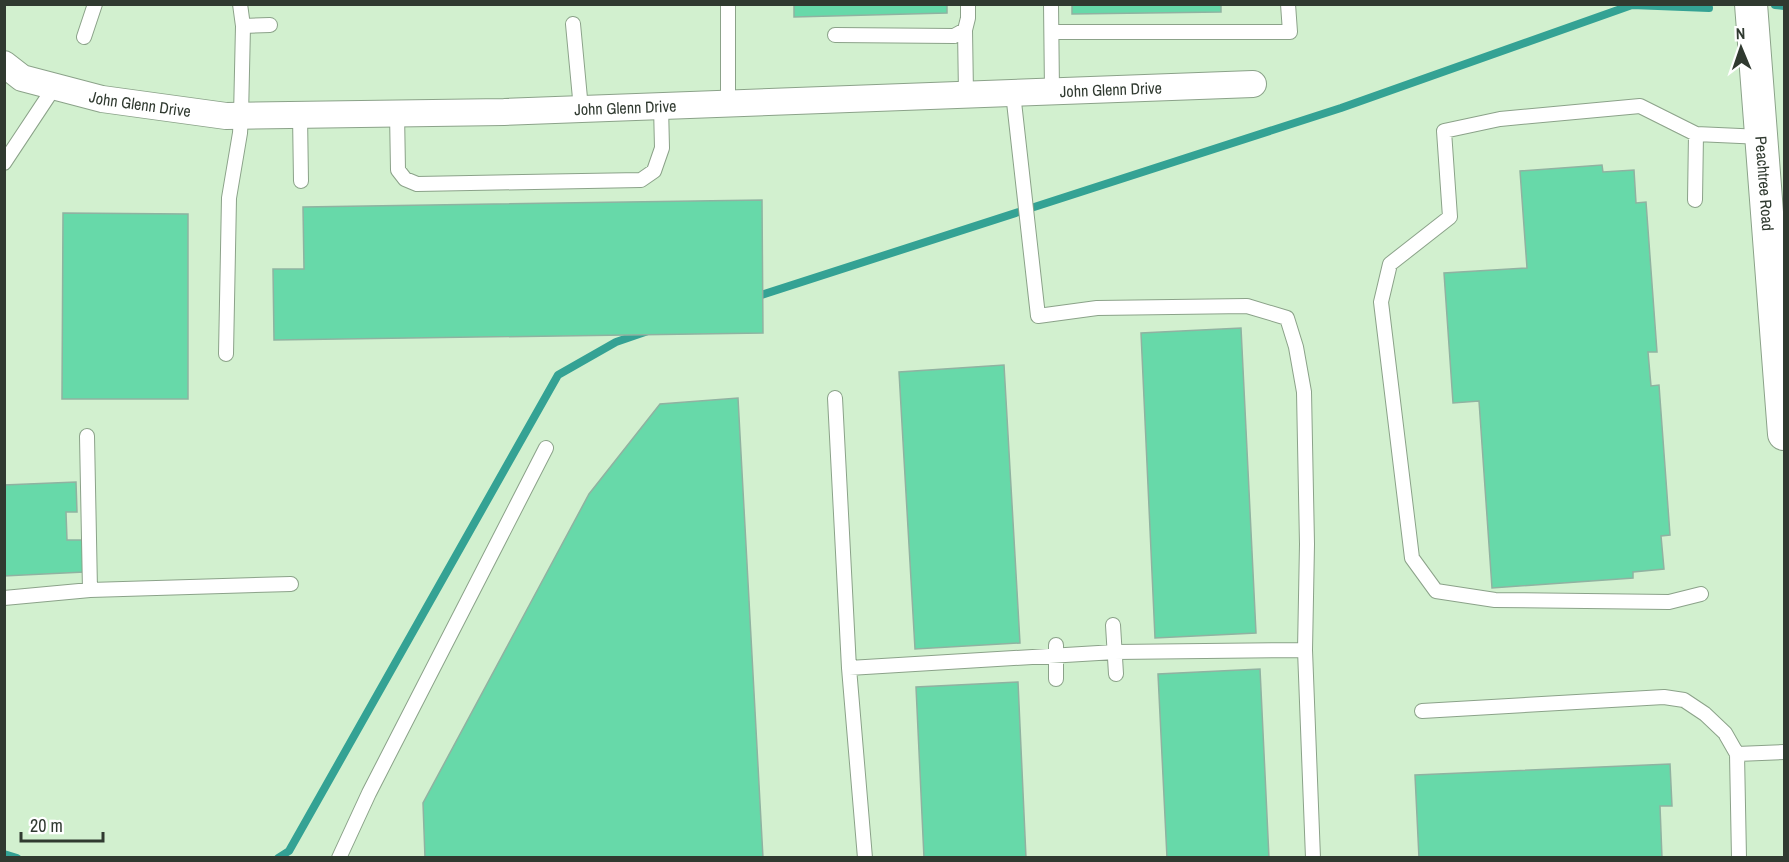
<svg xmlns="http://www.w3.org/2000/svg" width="1789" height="862" font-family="'Archivo Narrow',sans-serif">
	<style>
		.built { fill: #d2f0cf }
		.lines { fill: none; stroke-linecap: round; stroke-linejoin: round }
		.stream { stroke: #34a294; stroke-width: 8 }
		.building { fill: #67d9a9; stroke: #90b2a1; stroke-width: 1.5 }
		.service-casing { stroke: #8ba289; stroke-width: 16 }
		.minor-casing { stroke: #8ba289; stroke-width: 28 }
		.tertiary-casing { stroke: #8ba289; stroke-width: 34 }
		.service { stroke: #fff; stroke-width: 14 }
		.minor { stroke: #fff; stroke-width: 26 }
		.tertiary { stroke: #fff; stroke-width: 32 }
		.labels { text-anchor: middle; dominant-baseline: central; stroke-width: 5; stroke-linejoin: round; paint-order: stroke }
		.street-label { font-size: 16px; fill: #303a30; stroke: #fff }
	</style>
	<rect width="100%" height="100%" fill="#e1fadf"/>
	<path class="built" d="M5,5H1784V857L5,858Z"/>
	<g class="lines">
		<path class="stream" d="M1775,5L1784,6
			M752,298L1341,108L1632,5L1709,8
			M4,854L17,858
			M278,858L289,851L558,375L616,342L648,331"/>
	</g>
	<path class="building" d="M794,4H947V13L794,17Z
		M1072,4H1221V12L1072,14Z
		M1602,165L1603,172L1634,170L1636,203L1646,202L1657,352H1648L1651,386L1659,385L1670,535L1661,536L1664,569L1633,572V578L1492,588L1479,401L1453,403L1444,273L1527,268L1520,171Z
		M762,200L763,333L274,340L273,269H304L303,207Z
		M63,213L188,214V399H62Z
		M1241,328L1256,633L1155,638L1141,333Z
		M1004,365L1020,643L915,649L899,372Z
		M738,398L763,858H425L423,803L589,494L660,404Z
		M76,482L77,512H66L67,540H83L84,572L4,576V485Z
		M1260,669L1269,858H1167L1158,674Z
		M1018,682L1026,858H924L916,687Z
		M1670,764L1672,806H1660L1662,858H1419L1415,775Z"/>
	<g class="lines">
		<defs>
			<path id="service" d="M1051,4L1052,91
				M573,24L581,109
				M243,26L270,25
				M1052,32H1290L1288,4
				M835,35L954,36L965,30
				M84,37L95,4
				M1013,93L1038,316L1097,308L1247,306L1287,318L1296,347L1304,392L1307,544L1305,650
				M966,94L965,30L968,18V4
				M728,104V4
				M397,113L398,170L405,179L417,184L641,180L654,171L662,148L661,106
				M300,115L301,181
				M1696,134L1640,106L1500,119L1444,131L1450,217L1390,264L1381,302L1412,558L1436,591L1495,600L1669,602L1701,594
				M4,163L55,86
				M1695,200L1696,134L1762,137
				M226,354L229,198L240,133L241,116L243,26L240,4
				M835,398L849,668
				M87,436L90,590
				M4,598L90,590L291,584
				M1113,625L1116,674
				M1056,645V679
				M1422,711L1664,697L1684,700L1705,714L1725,733L1737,754L1739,858
				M1737,754L1784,752
				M339,858L369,793L546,448
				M865,858L849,668L1115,652L1305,650L1313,858"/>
			<g id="minor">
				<path id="s1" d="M4,64L22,78L102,99L226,116L504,112L1253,84"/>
			</g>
			<g id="tertiary">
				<path id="s2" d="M1751,4L1784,434"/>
			</g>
		</defs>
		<use href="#service" class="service-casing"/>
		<use href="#minor" class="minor-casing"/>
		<use href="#tertiary" class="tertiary-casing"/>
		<use href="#service" class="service"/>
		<use href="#minor" class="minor"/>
		<use href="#tertiary" class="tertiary"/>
	</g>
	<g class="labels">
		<g class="street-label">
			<text stroke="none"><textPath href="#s1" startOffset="1116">John Glenn Drive</textPath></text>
			<text stroke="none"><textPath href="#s1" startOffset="144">John Glenn Drive</textPath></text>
			<text stroke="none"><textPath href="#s1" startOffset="630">John Glenn Drive</textPath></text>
			<text stroke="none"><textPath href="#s2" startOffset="180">Peachtree Road</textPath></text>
		</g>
	</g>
	<rect width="1789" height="862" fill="none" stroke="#303a30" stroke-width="12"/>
	<g transform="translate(1741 48) rotate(358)" stroke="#ffffff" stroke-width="4.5" paint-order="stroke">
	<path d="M0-4.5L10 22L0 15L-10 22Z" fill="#303a30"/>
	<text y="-9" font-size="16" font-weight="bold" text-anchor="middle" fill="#303a30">N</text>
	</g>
	<path d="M21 832v9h82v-9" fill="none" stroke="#303a30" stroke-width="3"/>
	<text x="30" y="832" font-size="18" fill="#303a30" stroke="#ffffff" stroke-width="4.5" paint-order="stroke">20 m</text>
</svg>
